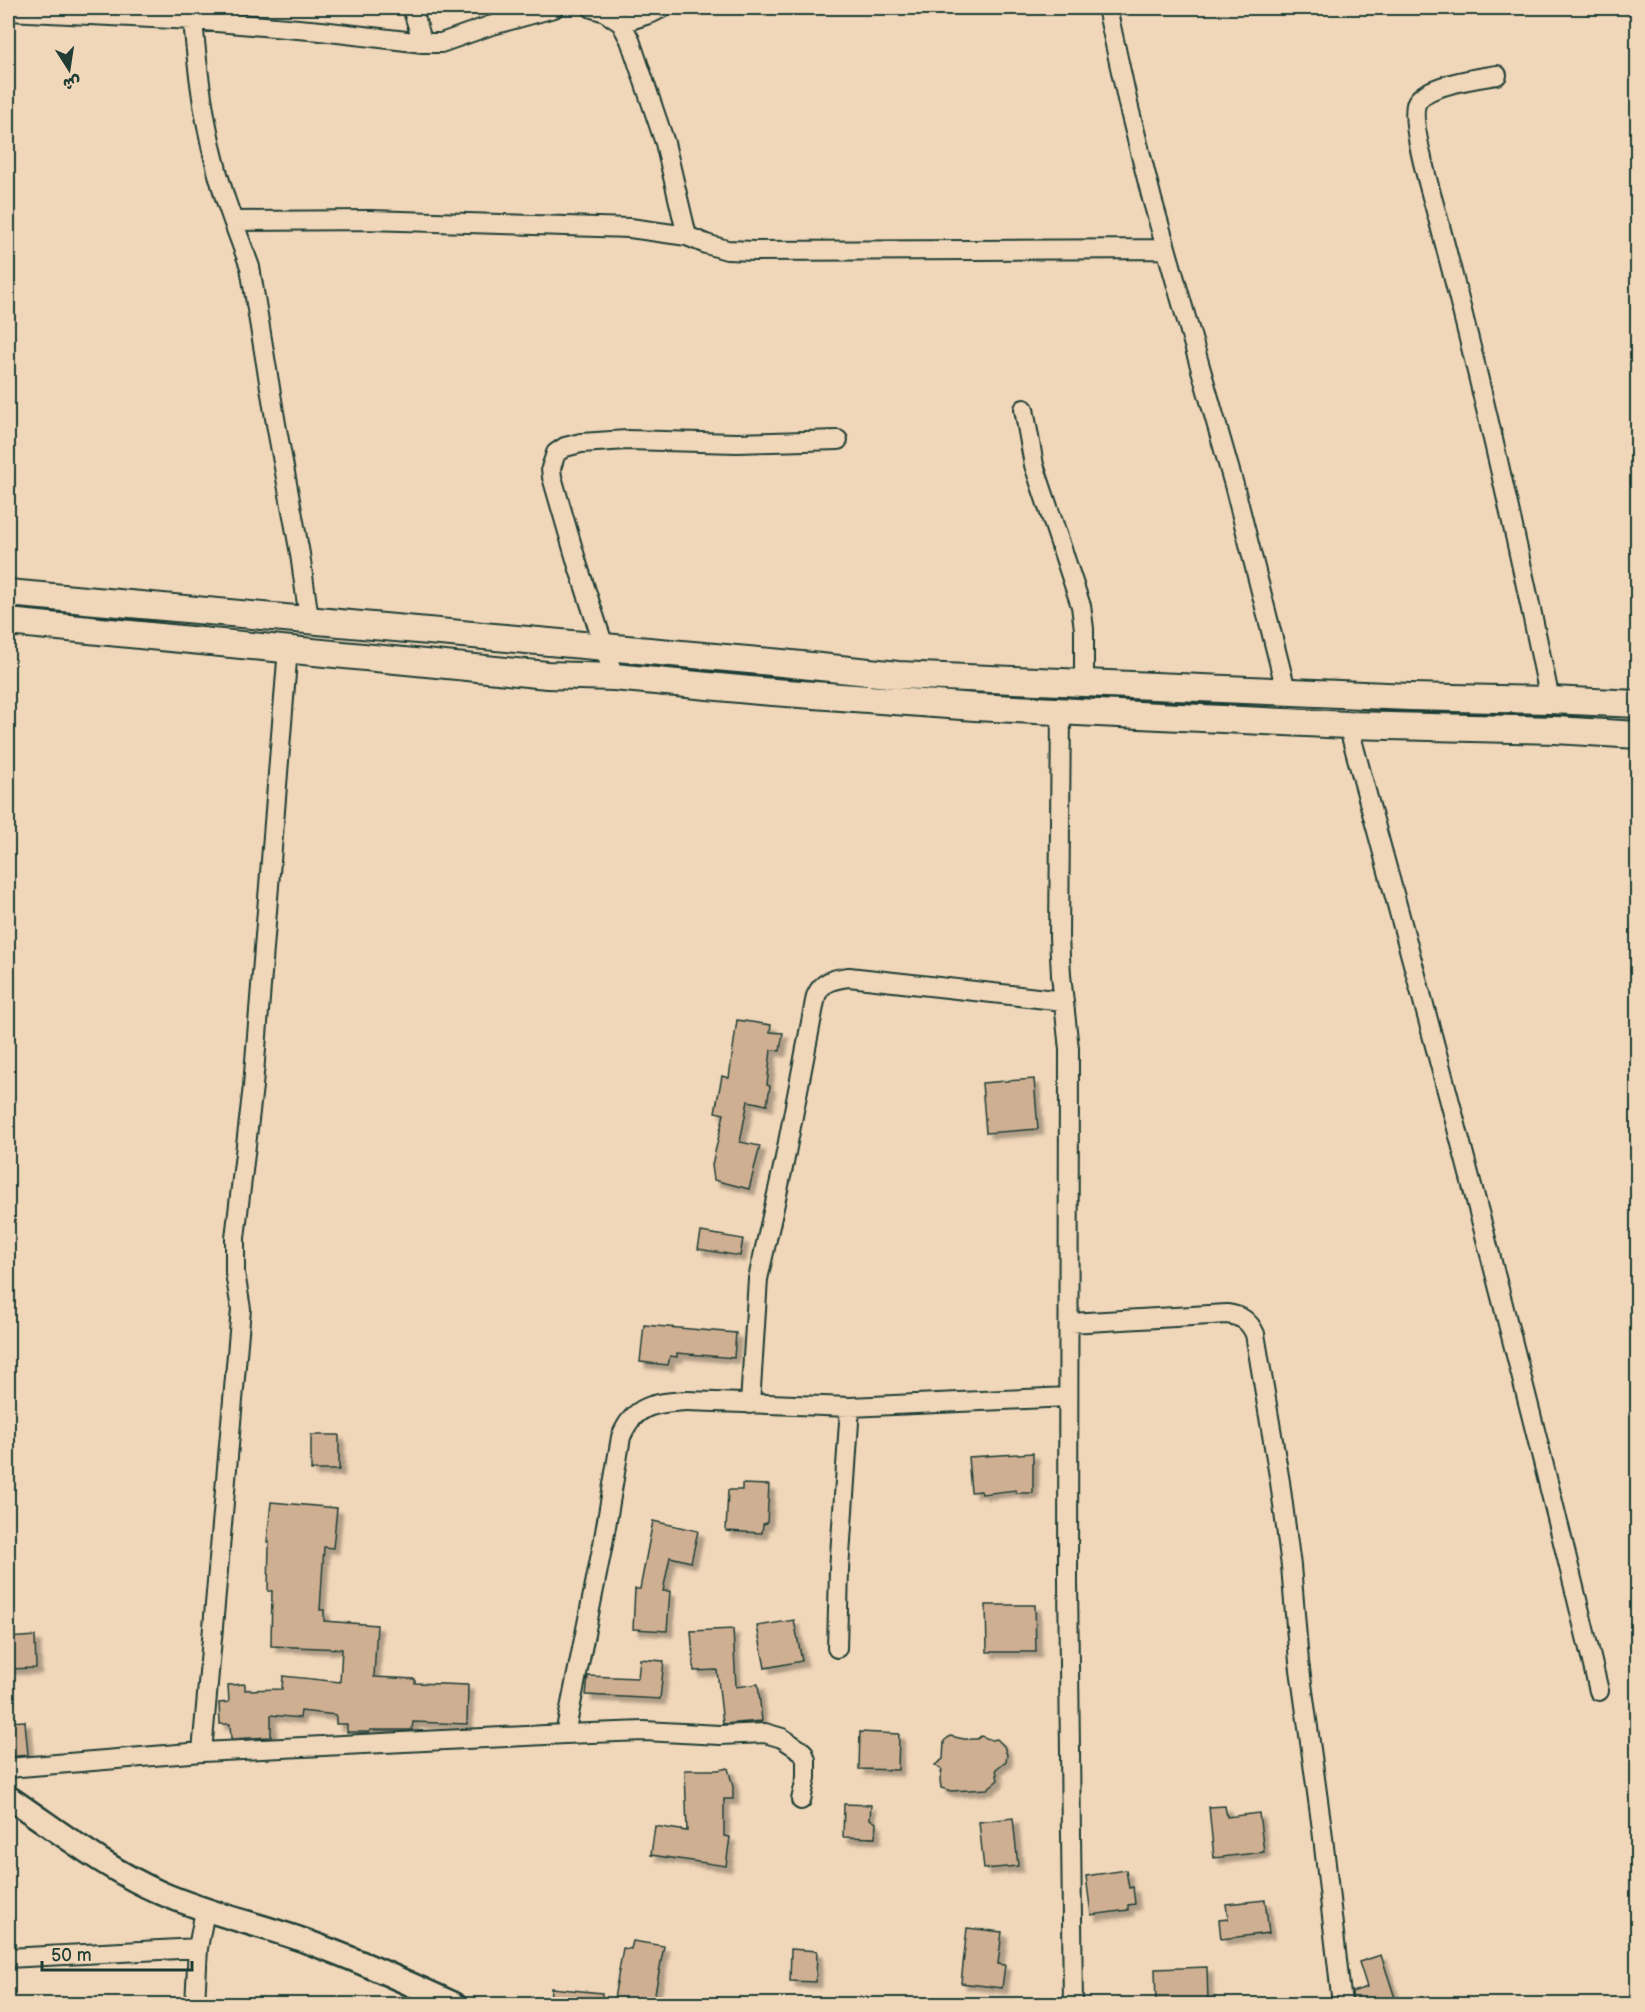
<svg xmlns="http://www.w3.org/2000/svg" width="1645" height="2012" font-family="'Balsamiq Sans','Playpen Sans Arabic',sans-serif">
	<style>
		.building { fill: #cfaf92; stroke: #1f3d34; stroke-width: 1.5; filter: url(#shadow) }
		.lines { fill: none; stroke-linecap: round; stroke-linejoin: round }
		.minor-casing { stroke: #1f3d34; stroke-width: 22 }
		.tertiary-casing { stroke: #1f3d34; stroke-width: 27 }
		.secondary-casing { stroke: #1f3d34; stroke-width: 30 }
		.minor { stroke: #f1d7b9; stroke-width: 18 }
		.tertiary { stroke: #f1d7b9; stroke-width: 22 }
		.secondary { stroke: #f1d7b9; stroke-width: 26 }
	</style>
	<defs>
		<filter id="shadow"><feDropShadow dx="5.5" dy="5.5" stdDeviation="1.5" flood-color="#0004"/></filter>
	</defs>
	<rect width="100%" height="100%" fill="#f1d7b9"/>
	<filter id="ink" filterUnits="userSpaceOnUse"><feTurbulence type="fractalNoise" baseFrequency=".0167" numOctaves="2"/><feDisplacementMap in="SourceGraphic" scale="12" xChannelSelector="R" yChannelSelector="G"/><feConvolveMatrix kernelMatrix="1 2 1 2 8 2 1 2 1" color-interpolation-filters="sRGB"/></filter>
	<g filter="url(#ink)">
		<path class="building" d="M737,1020L771,1025L770,1032L783,1033L780,1051L771,1050L767,1085L770,1086L767,1105L748,1101L740,1142L760,1146L749,1189L714,1180L712,1165L724,1114L715,1112L722,1076L729,1078Z
			M1034,1079L1038,1129L986,1133L982,1083Z
			M701,1232L743,1239L740,1256L698,1249Z
			M644,1325L736,1333L734,1358L677,1353V1357L670,1356L668,1365L640,1362Z
			M311,1435H339V1470H311Z
			M1033,1453V1493H1016V1490L982,1494L981,1491L971,1492L968,1457Z
			M742,1484L769,1485L767,1523L763,1524L762,1533L726,1531L728,1490H742Z
			M271,1502L337,1508L333,1548L324,1547L320,1610H324V1621L377,1625L374,1677L415,1679V1683L468,1685L467,1724L413,1722L412,1730H371L369,1732H347V1724H336V1715L301,1711L300,1718L271,1715V1737L231,1739L230,1724H220L219,1703L229,1702L228,1685L245,1684V1690L282,1689L283,1676L340,1682L342,1649L271,1646L272,1591H268L269,1542H267Z
			M653,1521L698,1531L691,1562L670,1557L663,1591H670L667,1631L633,1629L635,1589H640Z
			M986,1605H1035L1036,1652H987Z
			M794,1620L802,1661L765,1668L757,1626Z
			M733,1629L736,1687L758,1684L762,1721L723,1724L717,1670L694,1671L691,1631Z
			M35,1636L36,1668L8,1669V1638Z
			M640,1659L664,1661L660,1699L586,1695L588,1676L638,1678Z
			M25,1721L28,1755L8,1757V1722Z
			M860,1732L899,1734L898,1770L859,1769Z
			M950,1736L964,1739H977L981,1736L992,1740L997,1739L1004,1746L1007,1755L1006,1761L996,1769L998,1780L987,1789L951,1791L941,1788L940,1779L942,1770L935,1765L943,1759L944,1741Z
			M728,1768L733,1787V1799H724V1836L730,1837L726,1866L651,1855L655,1826L687,1831L685,1770H718Z
			M844,1804L871,1805L870,1819L876,1823L875,1838L843,1837Z
			M1225,1806L1227,1817L1259,1813L1264,1852L1214,1858L1209,1807Z
			M1013,1818L1018,1866L984,1869L979,1822Z
			M1126,1870L1129,1888L1133,1887L1135,1904L1128,1905V1910L1091,1915L1086,1876Z
			M1265,1900L1269,1933L1221,1939L1219,1920L1228,1919L1226,1904Z
			M967,1928L1002,1932L998,1964L1005,1965L1002,1988L961,1983Z
			M633,1941L664,1946L653,2004H613L623,1948L631,1949Z
			M791,1949L817,1951L816,1982L790,1981Z
			M1381,1955L1396,2001L1385,2004H1353L1352,1992L1367,1987L1359,1962Z
			M1207,1967L1208,2003L1156,2004L1155,1969Z
			M551,1988L602,1993V2004H550Z"/>
		<g class="lines">
			<defs>
				<path id="minor" d="M412,8L423,43
					M592,8L605,12L621,23L630,40L665,143L687,236
					M1107,8L1129,108L1152,199L1234,485L1286,690
					M8,11L193,20L321,31L423,43H441L489,26L554,8
					M193,20C199,89 209,157 233,221L369,220L630,228L687,236L706,244L727,250L755,251L1166,249
					M621,23L652,13L662,8
					M1497,75C1478,78 1426,85 1417,102C1408,119 1433,200 1439,222C1481,380 1517,539 1550,700
					M233,221L250,267L276,424L300,554L309,619
					M1024,409L1034,465L1081,606L1084,629V682
					M614,677L577,563L552,477L551,468L556,453L565,447L581,443L627,440L737,443L838,440
					M1061,711L1059,937L1061,975L1069,1049L1068,1581L1073,2004
					M1348,725C1436,1046 1522,1367 1599,1691
					M1070,1323L1227,1314C1242,1316 1249,1321 1255,1334L1280,1482L1291,1566L1299,1662L1322,1829L1342,2004
					M750,1404L758,1279L784,1163L816,996C822,981 834,979 849,977L1064,1001
					M837,1648L839,1570L850,1407
					M565,1734L603,1544L621,1437C634,1404 656,1403 687,1401L850,1407L1068,1397
					M202,1752L241,1309L235,1273V1238L253,1086L288,648
					M8,1768L202,1752L565,1734L644,1731L720,1735L765,1733L782,1738L803,1752L806,1760V1778L801,1800
					M8,1958L198,1948
					M195,2004L198,1948L205,1910"/>
				<path id="tertiary" d="M8,1797C57,1830 106,1869 161,1893C209,1914 259,1924 308,1942C358,1960 406,1982 454,2004"/>
				<path id="secondary" d="M8,593L782,663L898,675L1410,697L1550,700L1638,704
					M8,622L547,675L614,677L760,691L975,707L1348,725L1555,730L1638,735"/>
			</defs>
			<use href="#minor" class="minor-casing"/>
			<use href="#tertiary" class="tertiary-casing"/>
			<use href="#secondary" class="secondary-casing"/>
			<use href="#minor" class="minor"/>
			<use href="#tertiary" class="tertiary"/>
			<use href="#secondary" class="secondary"/>
		</g>
	</g>
	<rect width="1645" height="2012" fill="none" stroke="#f1d7b9" stroke-width="30"/>
	<rect x="15" y="15" width="1615" height="1982" fill="none" stroke="#1f3d34" stroke-width="2" filter="url(#ink)"/>
	<g transform="translate(69 69) rotate(168)" stroke="#f1d7b9" stroke-width="4.5" paint-order="stroke">
	<path d="M0-4.5L10 22L0 15L-10 22Z" fill="#1f3d34"/>
	<text y="-9" font-size="16" font-weight="bold" text-anchor="middle" fill="#1f3d34">ش</text>
	</g>
	<path d="M42 1961v9h150v-9" fill="none" stroke="#1f3d34" stroke-width="3"/>
	<text x="51" y="1961" font-size="18" fill="#1f3d34" stroke="#f1d7b9" stroke-width="4.5" paint-order="stroke">50 m</text>
</svg>
